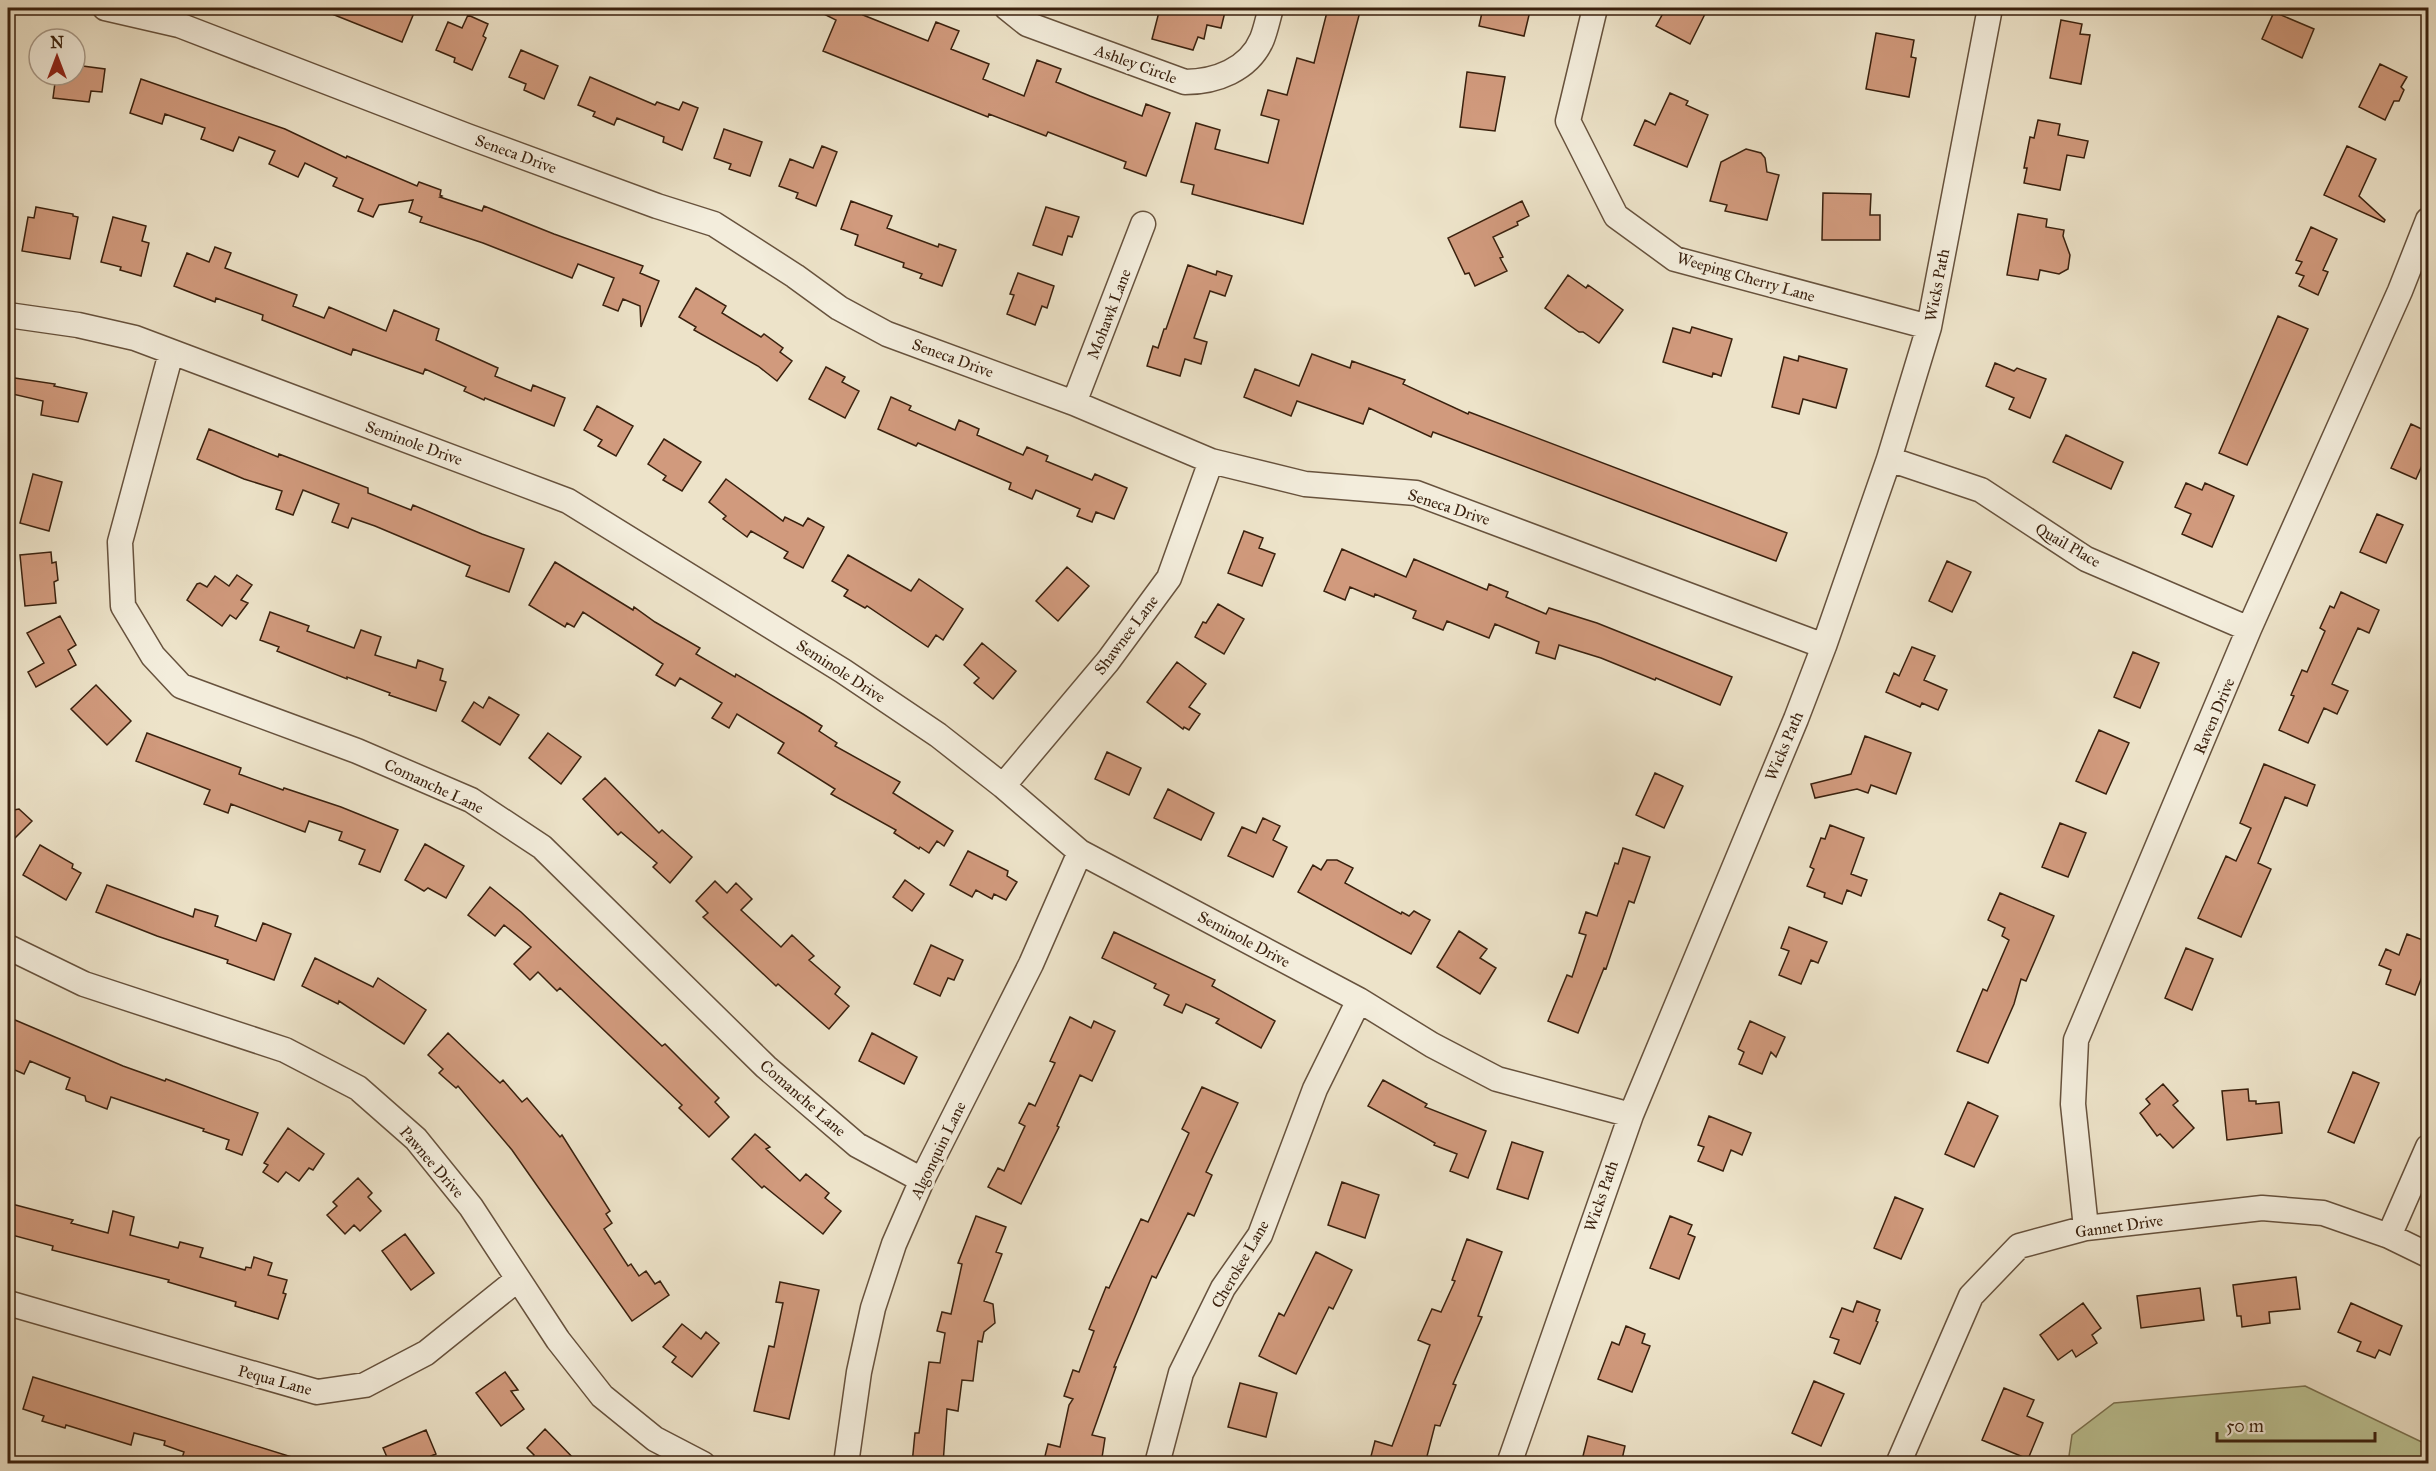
<svg xmlns="http://www.w3.org/2000/svg" width="2436" height="1471" font-family="'IM FELL Great Primer',serif">
	<style>
		.green { fill: #bcc394; stroke: #7b7251; stroke-width: 1.5 }
		.building { fill: #d19a7d; stroke: #3a210e; stroke-width: 1.5 }
		.lines { fill: none; stroke-linecap: round; stroke-linejoin: round }
		.minor-casing { stroke: #67523d; stroke-width: 27 }
		.minor { stroke: #f3eddc; stroke-width: 24 }
		.labels { text-anchor: middle; dominant-baseline: central; stroke-width: 6; stroke-linejoin: round; paint-order: stroke }
		.street-label { font-size: 16px; fill: #3a210e; stroke: #f3eddc }
	</style>
	<rect width="100%" height="100%" fill="#ede3c9"/>
	<filter id="stains"><feTurbulence type="fractalNoise" baseFrequency=".00333" numOctaves="4"/><feColorMatrix values="0 0 0 0 .2 0 0 0 0 .09 0 0 0 0 .02 0 0 0 .5 -.17"/></filter>
	<radialGradient id="worn" r=".72"><stop offset=".6" stop-color="#630" stop-opacity="0"/><stop offset="1" stop-color="#630" stop-opacity=".3"/></radialGradient>
	<path class="green" d="M2305,1386L2428,1445V1463H2068L2072,1435L2114,1403Z"/>
	<path class="building" d="M317,8H416L402,42Z
		M812,8H866L863,15L928,41L936,22L959,31L951,49L989,64L983,79L1024,96L1037,60L1061,69L1056,82L1090,96L1142,116L1146,104L1170,113L1146,176L1124,168L1126,162L1048,132L1046,136L989,114L988,117L823,51L836,20Z
		M1160,8H1226L1221,28L1207,25L1204,39L1198,37L1193,50L1152,39Z
		M1328,8H1361L1303,224L1192,194L1194,185L1181,182L1196,123L1220,130L1215,149L1268,163L1279,120L1261,115L1268,90L1287,95L1297,58L1314,63Z
		M1483,8H1517L1530,11L1524,36L1479,26Z
		M1666,8H1708L1690,44L1656,26Z
		M2274,12L2314,29L2302,58L2262,39Z
		M468,15L488,24L483,36L486,38L472,70L454,62L455,58L436,50L448,22L462,28Z
		M2061,20L2082,24L2080,34L2090,35L2081,84L2050,78Z
		M1876,33L1914,40L1911,57L1916,58L1909,97L1866,89Z
		M521,50L558,66L544,99L524,90L526,84L509,77Z
		M2380,64L2407,77L2401,87L2404,90L2399,101H2394L2385,120L2359,107Z
		M75,65L105,69L102,92L91,91L89,102L53,98L56,75H75Z
		M1467,72L1505,77L1495,131L1460,127Z
		M590,77L655,105L657,102L679,110L683,102L698,108L682,150L663,142L664,137L617,118L614,125L593,116L595,112L578,105Z
		M141,79L285,129L346,158L347,156L417,186L419,182L441,190L440,195L442,196L440,197L482,211L484,206L554,234L643,266L640,273L659,281L641,327L640,306L623,299L618,311L603,305L614,278L578,264L572,278L483,243L420,222L422,217L409,212L413,200L379,205L373,217L358,211L363,199L333,186L337,178L305,163L298,177L269,164L275,151L239,137L233,151L201,139L205,128L165,114L162,124L130,113Z
		M1670,93L1688,101L1686,105L1708,115L1687,167L1634,145L1645,120L1655,125Z
		M2038,120L2060,124L2058,135L2088,141L2084,158L2067,155L2060,190L2024,183L2027,168H2024L2030,137L2034,138Z
		M724,129L762,142L750,176L729,169L731,164L714,158Z
		M822,146L837,152L816,206L796,198L798,193L779,186L790,159L813,168Z
		M2347,146L2376,159L2359,196L2385,220L2384,222L2324,195Z
		M1746,149L1761,153L1765,158L1767,172L1779,175L1767,220L1725,211L1727,205L1710,201L1721,162Z
		M1823,193L1871,194L1870,215H1880V240H1822Z
		M851,201L892,216L887,228L938,247L939,244L956,250L942,286L920,278L922,274L903,267L904,263L855,245L858,235L841,229Z
		M1522,201L1529,216L1517,222L1518,225L1493,237L1503,257L1500,258L1507,271L1475,286L1469,273L1465,274L1448,238Z
		M36,207L73,214V216L78,217L70,259L22,251L28,217L34,218Z
		M1046,207L1079,217L1072,237L1068,236L1062,255L1033,245Z
		M2018,214L2047,219L2046,227L2064,230L2063,236L2070,255L2068,269L2059,274L2040,270L2038,280L2007,275Z
		M113,217L146,226L142,241L149,243L141,276L120,270L121,267L101,262Z
		M2311,227L2337,239L2323,270L2328,272L2318,295L2299,286L2304,276L2296,273L2302,262L2296,260Z
		M215,247L231,253L225,268L297,295L293,306L324,318L329,307L386,331L394,310L439,329L436,340L498,368L495,376L531,391L533,385L565,398L554,426L485,398L484,400L464,391L466,387L425,369L423,374L353,349L351,355L262,320L263,315L216,298L215,302L174,286L187,253L209,262Z
		M1188,265L1216,275L1217,271L1232,276L1225,296L1210,291L1194,338L1207,342L1201,364L1185,359L1180,376L1147,366L1153,346L1158,348L1164,329H1166Z
		M1018,273L1054,286L1047,308L1042,306L1035,325L1007,314L1014,295L1010,294Z
		M1568,275L1586,288L1588,285L1623,310L1599,343L1583,332H1579L1545,308Z
		M696,288L726,306L722,313L761,337L764,334L783,348L780,352L792,361L777,381L758,366L694,330L696,327L679,317Z
		M2278,316L2308,329L2247,465L2219,453Z
		M1692,327L1732,339L1721,376L1713,373L1712,377L1663,362L1673,328L1690,333Z
		M1312,354L1350,368L1352,361L1405,380L1403,384L1468,414L1469,412L1787,533L1776,561L1433,432L1431,437L1369,408L1363,424L1297,401L1291,416L1244,397L1255,369L1299,386Z
		M1799,356L1847,369L1836,408L1803,399L1799,414L1772,407L1784,357L1798,361Z
		M1995,363L2014,371L2017,368L2046,379L2030,418L2009,409L2014,398L1986,386Z
		M826,367L845,377L842,382L859,391L845,418L809,399Z
		M8,377L55,384L54,386L87,393L78,422L41,415L43,401L8,393Z
		M891,397L911,406L909,410L955,430L959,420L979,429L977,435L1023,455L1027,447L1048,456L1046,461L1092,480L1095,474L1127,488L1114,519L1096,512L1092,522L1077,516L1080,509L1036,490L1032,499L1009,489L1011,483L918,443L916,446L878,429Z
		M597,406L633,426L616,456L598,446L602,440L584,430Z
		M2411,424L2428,432V452L2416,479L2391,468Z
		M209,429L278,457L279,454L368,488V493L411,510L413,505L482,534L524,549L509,592L466,576L470,566L375,526L352,518L348,528L332,522L339,504L303,490L293,515L276,509L282,491L244,479L197,459Z
		M2066,435L2123,462L2111,489L2053,462Z
		M664,439L701,462L682,491L663,480L666,476L648,464Z
		M33,474L62,482L49,531L20,523Z
		M726,479L783,521L785,517L803,526L808,518L824,527L803,568L784,558L788,552L751,531L747,537L723,519L726,516L709,502Z
		M2186,483L2202,490L2205,483L2234,496L2212,547L2182,534L2191,514L2175,507Z
		M2377,514L2403,525L2386,563L2360,552Z
		M1244,531L1263,538L1259,548L1275,554L1262,586L1228,573Z
		M1342,549L1406,577L1414,559L1487,590L1489,584L1508,592L1506,597L1546,614L1549,608L1597,623L1732,677L1720,705L1656,678L1655,680L1601,658L1559,645L1555,659L1536,653L1539,642L1495,624L1489,638L1447,621L1443,630L1413,618L1416,611L1375,594L1374,597L1350,587L1345,600L1324,591Z
		M51,552L52,563L56,562L58,580L54,582L56,603L25,606L20,555Z
		M848,555L909,590L911,591L919,579L963,609L943,640L936,635L928,647L867,606L865,608L844,596L848,590L832,581Z
		M1947,561L1971,572L1952,612L1929,601Z
		M555,562L633,610L634,607L655,622L700,648L696,654L735,677L736,674L803,714L822,726L819,731L837,743L835,746L900,782L893,793L953,831L944,846L937,841L929,853L920,847L919,849L894,833L896,830L831,794L835,789L778,753L784,743L737,714L729,728L712,718L722,703L680,678L675,686L656,675L663,664L583,612L574,627L567,623L565,627L529,605Z
		M1067,567L1089,586L1058,621L1036,601Z
		M237,575L252,585L241,600L248,603L236,619L230,615L222,626L187,600L197,584L200,583L207,587L215,576L229,586Z
		M2341,592L2379,610L2369,633L2358,628L2332,684L2348,691L2337,714L2324,708L2308,743L2279,730L2294,696L2291,695L2302,670L2307,672L2325,631L2320,628L2330,606L2334,608Z
		M1218,604L1244,619L1224,654L1195,637L1203,622L1206,623Z
		M270,612L309,626L307,631L354,648L361,630L381,637L375,655L416,668L418,660L443,669L440,680L446,682L436,711L389,695L390,693L347,677V679L277,651L279,647L260,640Z
		M60,616L76,645L68,650L76,665L36,687L28,672L44,663L27,633Z
		M982,643L1016,671L993,699L974,683L979,678L964,665Z
		M1912,647L1935,656L1924,680L1947,690L1938,710L1922,703L1920,707L1886,692L1894,673L1899,676Z
		M2133,652L2159,663L2140,708L2114,697Z
		M1177,662L1206,684L1189,707L1200,714L1189,730L1184,727L1183,729L1147,702Z
		M96,685L131,721L107,745L71,709Z
		M489,697L519,715L500,745L462,721L474,702L483,708Z
		M2099,730L2129,743L2106,794L2076,781Z
		M147,733L241,768L239,774L283,790L284,788L341,807L398,830L380,872L359,864L365,850L339,840L342,832L309,821L305,832L231,804L228,813L204,804L210,790L136,761Z
		M548,733L581,757L561,784L529,758Z
		M1865,736L1911,753L1896,794L1871,785L1868,793L1857,789L1815,798L1811,784L1851,774Z
		M1107,752L1141,768L1129,795L1095,779Z
		M2264,764L2315,785L2307,806L2285,797L2258,863L2271,869L2241,937L2198,918L2226,856L2236,861L2251,828L2240,823Z
		M1655,773L1683,786L1664,828L1636,815Z
		M605,778L659,833L662,830L692,857L670,883L653,867L657,863L621,832L618,835L583,799Z
		M1168,789L1214,813L1201,840L1154,818Z
		M19,809L32,821L8,845V811Z
		M1263,818L1280,826L1273,840L1287,847L1273,877L1228,856L1242,827L1256,833Z
		M2060,823L2086,833L2068,877L2042,867Z
		M1830,825L1864,838L1851,874L1867,880L1861,896L1847,890L1842,904L1824,897L1825,893L1807,886L1814,869L1810,867L1821,838L1825,839Z
		M425,844L464,866L446,898L428,888L424,891L405,880Z
		M40,845L73,864L72,868L81,873L66,900L23,875Z
		M1623,848L1650,857L1634,903L1629,901L1606,969L1604,968L1578,1033L1548,1021L1567,975L1572,977L1586,935L1579,933L1586,912L1597,916L1615,863L1618,864Z
		M968,851L1008,871L1007,876L1017,882L1006,900L994,894L992,899L976,890L972,897L950,885Z
		M1327,860H1337L1353,868L1345,883L1401,914L1402,912L1409,916L1414,911L1430,920L1411,954L1298,892L1313,865L1321,870Z
		M905,880L924,894L912,911L893,897Z
		M715,881L727,893L736,883L752,899L741,910L781,947L792,935L814,956L809,960L840,987L835,994L849,1006L829,1029L778,984L776,986L703,917L708,913L696,901Z
		M107,885L193,917L195,909L218,916L215,926L256,941L263,923L291,934L274,980L227,963L228,960L157,936L96,912Z
		M490,887L521,912L662,1046L665,1044L719,1098L715,1102L729,1117L709,1137L679,1108L682,1105L560,988L557,991L538,972L530,980L514,964L531,947L504,925L495,936L468,915Z
		M2000,893L2054,916L2026,981L2021,979L2014,1004L1988,1063L1957,1051L1983,989L1987,991L2009,940L2002,936L2005,928L1988,920Z
		M1789,927L1827,942L1818,963L1811,960L1801,984L1779,975L1789,951L1781,948Z
		M1459,931L1487,949L1480,958L1496,968L1480,994L1437,967Z
		M1114,932L1215,980L1212,986L1275,1021L1261,1048L1216,1023L1219,1019L1186,1004L1182,1013L1164,1005L1169,995L1154,988L1156,984L1102,958Z
		M2407,934L2428,942V961L2415,995L2386,984L2391,970L2379,965L2386,949L2399,955Z
		M931,945L963,960L954,980L948,978L940,996L914,984Z
		M2186,948L2213,959L2192,1010L2165,998Z
		M315,958L373,987L378,978L426,1010L404,1044L339,1001L338,1004L302,986Z
		M8,1017L123,1066L165,1081L166,1079L258,1113L242,1155L226,1149L229,1140L203,1131L204,1129L111,1097L107,1109L86,1101L85,1096L66,1089L70,1078L30,1061L24,1074L8,1067Z
		M1070,1017L1091,1028L1094,1021L1115,1031L1092,1081L1080,1075L1057,1126L1059,1127L1021,1204L988,1187L998,1168L1004,1171L1025,1126L1019,1123L1029,1103L1035,1106L1055,1063L1050,1061Z
		M1750,1021L1785,1037L1776,1057L1771,1052L1762,1074L1739,1064L1744,1052L1738,1049Z
		M448,1033L500,1083L503,1080L522,1102L527,1098L560,1137L562,1135L610,1211L606,1214L612,1223L604,1229L628,1266L631,1264L639,1276L646,1271L655,1284L660,1281L669,1295L632,1321L512,1150L458,1086L456,1088L439,1073L443,1069L428,1055Z
		M872,1033L917,1057L904,1084L859,1061Z
		M2353,1072L2379,1083L2354,1143L2328,1132Z
		M1383,1080L1427,1104L1425,1107L1486,1131L1468,1178L1450,1171L1457,1154L1434,1145L1435,1143L1368,1106Z
		M2163,1084L2178,1101L2173,1105L2194,1128L2173,1148L2160,1134L2157,1136L2140,1113L2150,1104L2146,1099Z
		M1202,1087L1238,1103L1206,1172L1212,1175L1194,1216L1188,1213L1156,1278L1152,1276L1114,1367H1116L1092,1435L1105,1438L1101,1464H1043L1048,1444L1060,1447L1069,1405L1073,1399L1064,1396L1073,1370L1079,1372L1094,1331L1089,1329L1106,1287L1109,1288L1141,1219L1148,1222L1189,1133L1182,1129Z
		M2248,1089L2249,1101H2256V1104L2279,1102L2282,1133L2227,1140L2222,1091Z
		M1968,1102L1998,1116L1974,1167L1945,1154Z
		M1709,1116L1751,1133L1742,1155L1731,1150L1723,1171L1698,1161L1704,1147L1698,1145Z
		M288,1128L324,1154L313,1170L309,1168L299,1181L286,1172L278,1182L263,1172L268,1165L264,1163Z
		M755,1134L770,1147L766,1149L800,1181L806,1174L829,1193L825,1198L841,1211L823,1234L764,1186L762,1188L732,1159Z
		M1512,1142L1543,1152L1528,1199L1497,1189Z
		M358,1178L372,1193L368,1197L381,1211L360,1231L354,1225L345,1234L327,1215L337,1206L333,1202Z
		M1342,1182L1379,1195L1365,1238L1328,1225Z
		M1895,1197L1923,1209L1901,1259L1874,1248Z
		M8,1203L73,1220L71,1223L108,1233L113,1211L134,1217L130,1235L178,1248L180,1242L203,1248L200,1257L245,1270L246,1267L251,1268L254,1257L272,1263L268,1275L287,1280L283,1293L286,1294L278,1319L235,1306L236,1302L168,1282L169,1280L52,1250L53,1246L8,1234Z
		M976,1216L1006,1227L996,1252L1002,1254L984,1301L993,1304L995,1323L984,1332L982,1342L978,1341L973,1381L962,1380L958,1411L947,1409L943,1464H912L915,1433H919L929,1362L940,1363L945,1333L937,1331L942,1312L951,1314L962,1264L958,1263Z
		M1670,1216L1692,1225L1688,1234L1695,1237L1679,1279L1650,1268Z
		M405,1234L434,1273L411,1290L382,1251Z
		M1467,1239L1502,1252L1478,1316L1482,1317L1453,1384L1456,1385L1440,1426L1435,1425L1425,1464H1383L1370,1460L1375,1441L1392,1446L1430,1345L1418,1340L1432,1309L1441,1312L1455,1281L1452,1280Z
		M1316,1252L1352,1270L1333,1309L1329,1307L1296,1374L1259,1356L1279,1313L1284,1316Z
		M2296,1277L2300,1309L2269,1312L2270,1323L2242,1327L2241,1316H2237L2233,1285Z
		M780,1282L819,1290L789,1419L754,1411L769,1346L774,1347L783,1303L776,1302Z
		M2200,1288L2204,1320L2141,1328L2137,1296Z
		M1857,1301L1880,1310L1876,1321L1878,1322L1860,1364L1834,1353L1839,1340L1830,1337L1842,1308L1853,1312Z
		M2083,1303L2101,1328L2092,1335L2097,1343L2076,1357L2072,1350L2058,1360L2040,1335Z
		M2351,1303L2402,1326L2390,1355L2379,1350L2375,1358L2357,1351L2361,1342L2338,1332Z
		M682,1324L701,1339L706,1332L719,1343L692,1377L672,1362L676,1357L663,1347Z
		M1626,1326L1645,1334L1642,1343L1650,1346L1632,1392L1598,1379L1612,1342L1619,1345Z
		M505,1372L518,1390L511,1391L524,1409L501,1426L476,1393Z
		M33,1377L295,1458L294,1464H232L203,1457L201,1464H180L184,1452L164,1445L165,1441L134,1433L131,1445L66,1425L65,1428L42,1421L44,1416L23,1409Z
		M1814,1381L1844,1394L1821,1446L1792,1433Z
		M1240,1383L1277,1393L1266,1437L1228,1427Z
		M2004,1388L2034,1400L2027,1416L2043,1423L2028,1459L1982,1440Z
		M545,1429L579,1464H530L534,1455L527,1448Z
		M426,1430L436,1454L431,1456L435,1464H390L383,1448Z
		M1588,1436L1625,1446L1621,1464H1581Z"/>
	<g class="lines">
		<defs>
			<path id="minor" d="M105,8L179,25L467,136L657,206L714,224L795,276L839,308L887,334L1074,403L1211,461L1305,484L1416,493L1824,646
				M1007,8L1027,24L1185,82C1215,82 1249,70 1262,39C1266,29 1268,18 1271,8
				M1595,8L1568,121L1616,216L1675,259L1929,327
				M8,315L78,325L135,338L568,501L843,671L938,735L1003,786L1080,852L1359,1000L1432,1045L1497,1079L1631,1115
				M171,353L120,542L123,606L153,656L181,686L357,751L471,800L542,847L766,1067L857,1145L922,1180
				M1074,403L1143,224
				M1889,459L1981,490L2086,559L2249,629
				M1003,786L1108,661L1169,578L1211,461
				M8,947L84,984L285,1050L358,1088L416,1139L471,1207L558,1340L602,1396L655,1439L703,1464
				M2086,1228L2073,1104L2076,1040L2249,629L2400,291L2428,220
				M2389,1236L2428,1147
				M8,1303L317,1392L365,1385L426,1353L518,1279
				M846,1464L859,1372L873,1308L894,1244L922,1180L1031,964L1080,852
				M1157,1464L1181,1373L1223,1288L1260,1235L1315,1089L1359,1000
				M1509,1464L1631,1115L1796,719L1824,646L1889,459L1929,327L1990,8
				M1898,1464L1971,1296L2019,1246L2086,1228L2262,1208L2323,1213L2389,1236L2428,1255"/>
		</defs>
		<use href="#minor" class="minor-casing"/>
		<use href="#minor" class="minor"/>
	</g>
	<g class="labels">
		<g class="street-label">
			<text transform="translate(1136 64) rotate(20)">Ashley Circle</text>
			<text transform="translate(516 154) rotate(20)">Seneca Drive</text>
			<text transform="translate(1746 277) rotate(16)">Weeping Cherry Lane</text>
			<text transform="translate(1937 285) rotate(-79)">Wicks Path</text>
			<text transform="translate(1109 314) rotate(-69)">Mohawk Lane</text>
			<text transform="translate(953 358) rotate(20)">Seneca Drive</text>
			<text transform="translate(414 443) rotate(20)">Seminole Drive</text>
			<text transform="translate(1449 507) rotate(18)">Seneca Drive</text>
			<text transform="translate(2068 545) rotate(30)">Quail Place</text>
			<text transform="translate(1126 635) rotate(-53)">Shawnee Lane</text>
			<text transform="translate(841 671) rotate(33)">Seminole Drive</text>
			<text transform="translate(2214 716) rotate(-67)">Raven Drive</text>
			<text transform="translate(1784 746) rotate(-67)">Wicks Path</text>
			<text transform="translate(434 786) rotate(25)">Comanche Lane</text>
			<text transform="translate(1244 939) rotate(28)">Seminole Drive</text>
			<text transform="translate(803 1098) rotate(41)">Comanche Lane</text>
			<text transform="translate(938 1150) rotate(-64)">Algonquin Lane</text>
			<text transform="translate(432 1162) rotate(49)">Pawnee Drive</text>
			<text transform="translate(1601 1196) rotate(-71)">Wicks Path</text>
			<text transform="translate(2119 1226) rotate(-8)">Gannet Drive</text>
			<text transform="translate(1240 1264) rotate(-60)">Cherokee Lane</text>
			<text transform="translate(275 1380) rotate(15)">Pequa Lane</text>
		</g>
	</g>
	<rect width="2436" height="1471" fill="none" stroke="#ede3c9" stroke-width="30"/>
	<rect x="9" y="9" width="2418" height="1453" fill="none" stroke="#3a210e" stroke-width="3"/>
	<rect x="15" y="15" width="2406" height="1441" fill="none" stroke="#3a210e" stroke-width="1.5"/>
	<g transform="translate(57 57)"><circle r="28" fill="#f3eddc" stroke="#a99b8a" stroke-width="1.5"/>
	<path d="M0-4.5L10 22L0 15L-10 22Z" fill="#8f2418"/>
	<text y="-9" font-size="16" font-weight="bold" text-anchor="middle" fill="#3a210e">N</text>
	</g>
	<path d="M2217 1432v9h158v-9" fill="none" stroke="#3a210e" stroke-width="3"/>
	<text x="2226" y="1432" font-size="18" fill="#3a210e" stroke="#f3eddc" stroke-width="4.5" paint-order="stroke">50 m</text>
	<rect width="100%" height="100%" filter="url(#stains)"/>
	<rect width="100%" height="100%" fill="url(#worn)"/>
</svg>
